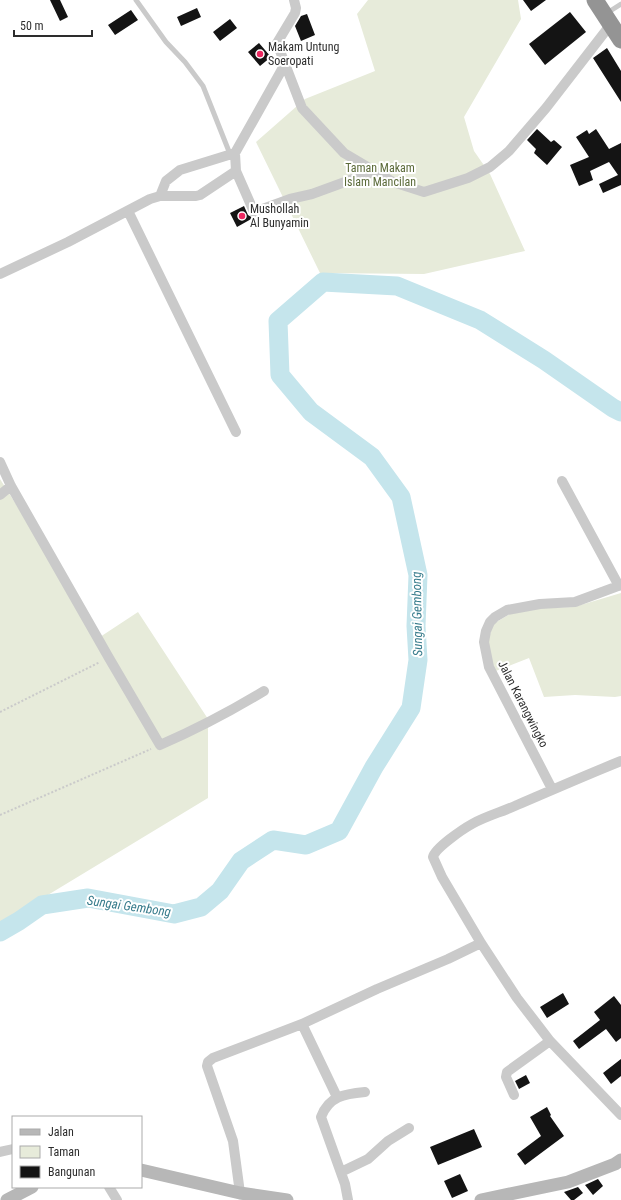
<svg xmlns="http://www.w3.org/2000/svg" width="621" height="1200" font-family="'Roboto Condensed',sans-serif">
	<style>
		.green { fill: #e7ebda }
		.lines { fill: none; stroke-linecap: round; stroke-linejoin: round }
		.river { stroke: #c5e5ec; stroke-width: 19 }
		.building { fill: #141414 }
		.path { stroke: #cacaca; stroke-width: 2; stroke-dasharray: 2 2; stroke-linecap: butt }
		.lane { stroke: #cacaca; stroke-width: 5 }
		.street { stroke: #cacaca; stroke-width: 10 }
		.secondary { stroke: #b7b7b7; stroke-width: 13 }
		.highway { stroke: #949494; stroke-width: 17 }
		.poi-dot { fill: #eb2860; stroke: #fff; stroke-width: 1.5 }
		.labels { text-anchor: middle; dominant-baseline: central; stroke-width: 4; stroke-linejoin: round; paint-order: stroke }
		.poi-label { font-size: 12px; fill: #2d2d2d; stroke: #fff; text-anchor: start }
		.park-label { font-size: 12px; fill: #5b6a39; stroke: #fff }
		.street-label { font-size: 12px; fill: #2d2d2d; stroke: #fff }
		.water-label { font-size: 13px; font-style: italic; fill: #377c8c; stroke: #fff }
	</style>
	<rect width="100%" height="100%" fill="#fff"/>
	<path class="green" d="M368,0H518L521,19L464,117L474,151L490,174L525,251L424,274L320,273L256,142L305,99L375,71L357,14Z
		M0,479L100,637L138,612L208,719V798L0,924Z
		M621,593V696L615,697L575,695L544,697L529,658L493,672L487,645L493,624L510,614L542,608L574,607Z"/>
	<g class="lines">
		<path class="river" d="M0,932L19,921L42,905L88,898L174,914L201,907L220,891L241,861L273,840L306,845L339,831L374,767L411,708L418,660L416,626L418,575L401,497L372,457L311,412L280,375L278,321L323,282L397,286L480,320L544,360L613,408L621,412"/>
	</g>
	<path class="building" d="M50,0H60L68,17L60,21Z
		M523,0H546L531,11Z
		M197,8L201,17L181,26L177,17Z
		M131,10L138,20L115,35L108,25Z
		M570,12L586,32L545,65L529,44Z
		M307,14L315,35L301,41L295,26L301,16Z
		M230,19L237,28L220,41L213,32Z
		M259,43L271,57L260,66L248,52Z
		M607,48L621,71V102L593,58Z
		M537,129L551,142L554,140L562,147L547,165L534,153L536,149L527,140Z
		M596,129L609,149L621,143V185L603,193L599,184L618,175L609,162L590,171L593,180L579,186L570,165L589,157L576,137L587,130L589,134Z
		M244,206L248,215L253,218L237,227L230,213Z
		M563,993L569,1004L547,1018L540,1007Z
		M614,996L621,1005V1038L616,1042L606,1029L579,1049L573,1041L600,1020L594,1012Z
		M621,1059V1076L611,1084L603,1073Z
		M526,1075L530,1083L519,1089L515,1081Z
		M547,1107L551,1115L550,1116L564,1136L525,1165L517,1154L541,1136L530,1117Z
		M474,1129L482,1147L438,1165L430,1147Z
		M460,1174L468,1191L452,1198L444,1181Z
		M598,1179L603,1186L593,1195L585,1185Z
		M578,1187L583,1193L574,1200H571L564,1192Z"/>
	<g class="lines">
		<path class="path" d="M0,712L100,662
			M0,815L151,749"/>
		<path class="lane" d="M136,0L166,42L185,62L203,86L230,154
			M607,13L621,4"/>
		<path class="street" d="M294,0L296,8L295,13L277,43L302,108L344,153L393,182L424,192L468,178L490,167L509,151L546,108L611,24
			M235,153L236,171L254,212L290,199L312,194L375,171
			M160,196L166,181L180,170L235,153L285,64
			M128,211L236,432
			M0,274L68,242L150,199L160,196H196L200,195L236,171
			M0,462L11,486L109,658L160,745C197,729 231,711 264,691
			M562,481L619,586
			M0,495L11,486
			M621,761C586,775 552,790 517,805C502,812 486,816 472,824C463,829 435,848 433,857L442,877L481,943L517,998L550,1041L621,1115
			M552,789L489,667L484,642L486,631L490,622L495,617L507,610L540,604L575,602L621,585
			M302,1024L337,1097
			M514,1095L506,1077L507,1072L550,1041
			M0,1152L13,1149
			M341,1172L368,1159L388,1141L409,1128
			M109,1187L117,1200
			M240,1193L233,1141L207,1066L208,1062L213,1058L302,1024L377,989L448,959L481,943
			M348,1200L345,1184L321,1117C329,1096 344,1094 365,1092"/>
		<path class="secondary" d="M141,1170L240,1193L287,1200
			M7,1200L32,1187
			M481,1200L568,1182L615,1164L621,1160"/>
		<path class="highway" d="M595,0L621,40"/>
	</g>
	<g class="poi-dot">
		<circle cx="260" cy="54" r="4"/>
		<circle cx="242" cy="216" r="4"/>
	</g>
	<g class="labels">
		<g class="poi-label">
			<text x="268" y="47">Makam Untung<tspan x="268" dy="14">Soeropati</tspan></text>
			<text x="250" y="209">Mushollah<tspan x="250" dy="14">Al Bunyamin</tspan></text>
		</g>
		<g class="park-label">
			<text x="380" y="168">Taman Makam<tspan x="380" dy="14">Islam Mancilan</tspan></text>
		</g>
		<g class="street-label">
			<text transform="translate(523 704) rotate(63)">Jalan Karangwingko</text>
		</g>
		<g class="water-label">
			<text transform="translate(417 614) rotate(-91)">Sungai Gembong</text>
			<text transform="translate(129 906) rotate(8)">Sungai Gembong</text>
		</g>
	</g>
	<rect x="12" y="1116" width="130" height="72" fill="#ffffff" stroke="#ababab"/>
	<rect x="20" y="1129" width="20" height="6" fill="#b7b7b7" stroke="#ababab"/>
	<text x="48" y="1136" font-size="12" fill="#2d2d2d">Jalan</text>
	<rect x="20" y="1146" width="20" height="12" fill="#e7ebda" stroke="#ababab"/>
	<text x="48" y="1156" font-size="12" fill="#2d2d2d">Taman</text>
	<rect x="20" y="1166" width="20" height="12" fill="#141414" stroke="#ababab"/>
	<text x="48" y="1176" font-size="12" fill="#2d2d2d">Bangunan</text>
	<path d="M14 30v6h78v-6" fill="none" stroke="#2d2d2d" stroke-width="2"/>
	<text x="20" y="30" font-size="12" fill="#2d2d2d" stroke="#ffffff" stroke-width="3" paint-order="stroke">50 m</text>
</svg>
